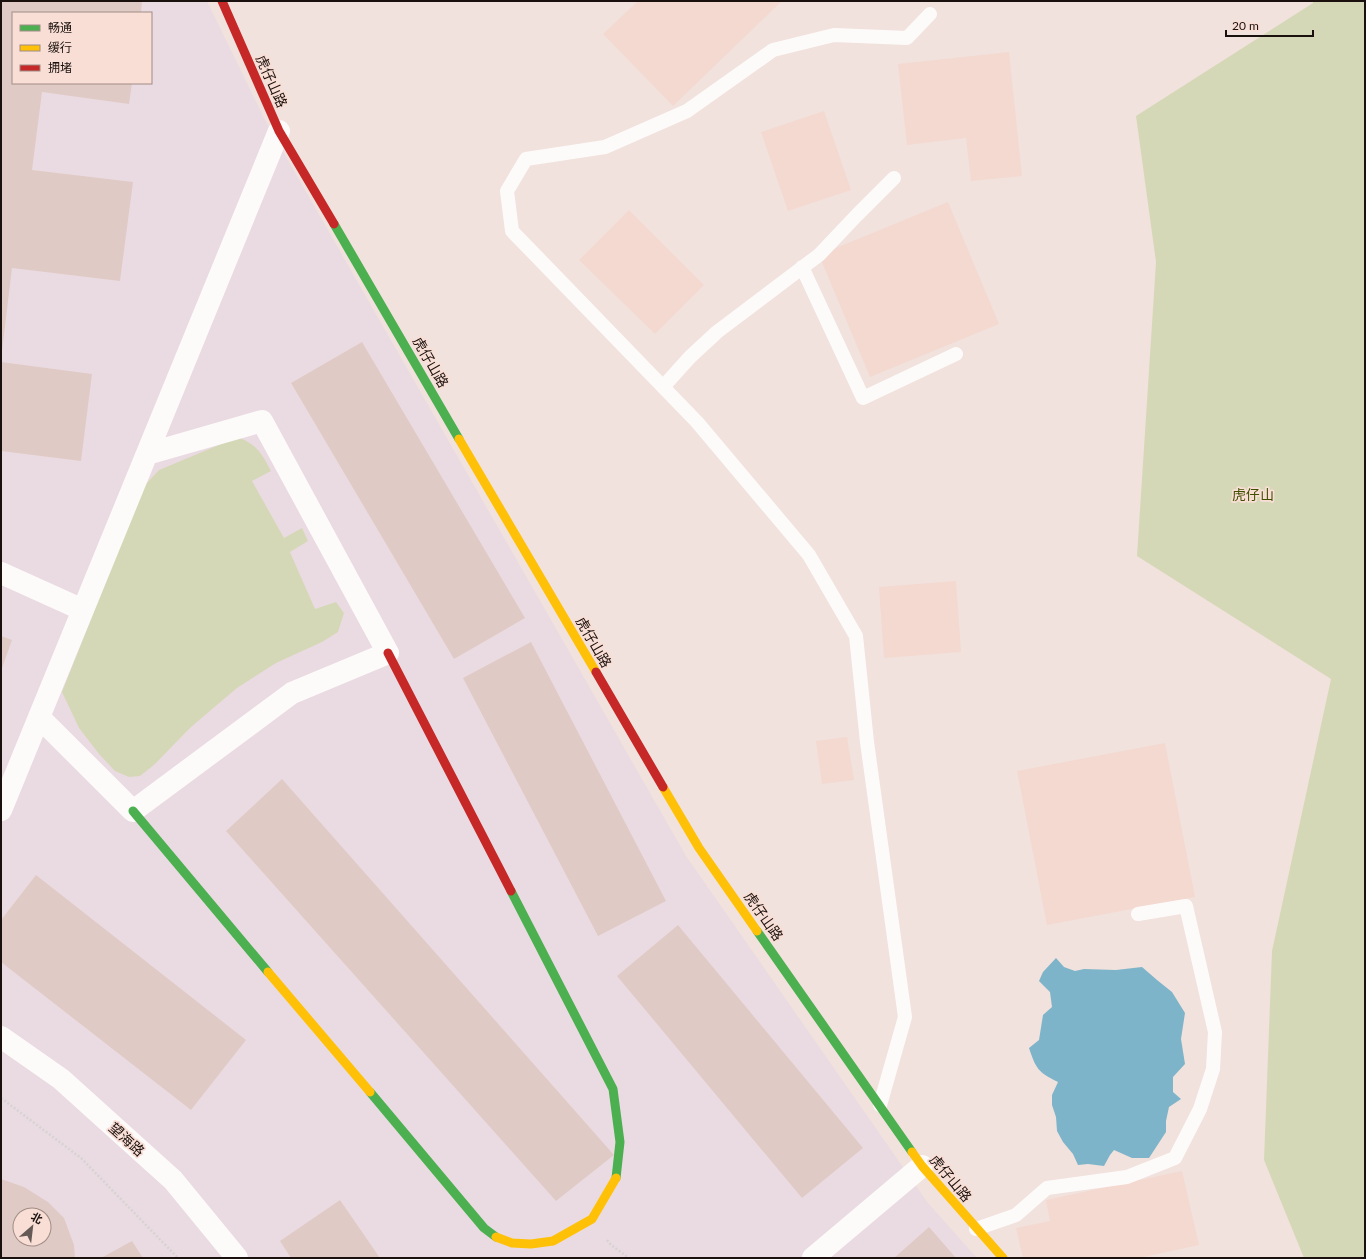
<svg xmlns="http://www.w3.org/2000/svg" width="1366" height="1259" font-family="Lato,'Noto Sans SC',sans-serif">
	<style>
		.commercial { fill: #eadbe2; fill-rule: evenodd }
		.built { fill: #f3d9d0 }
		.green { fill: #d5d8b7 }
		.water { fill: #7eb4c9 }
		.building { fill: #e0cac5; fill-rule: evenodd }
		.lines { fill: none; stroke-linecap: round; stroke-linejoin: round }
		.path { stroke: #d7d3d1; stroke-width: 2.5; stroke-dasharray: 2 2; stroke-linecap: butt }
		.lane { stroke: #fdfbfa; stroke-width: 14 }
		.street { stroke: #fdfbfa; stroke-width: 22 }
		.fast { stroke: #4caf50; stroke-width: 9 }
		.slow { stroke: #ffc107; stroke-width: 9 }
		.jam { stroke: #c62828; stroke-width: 9 }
		.labels { text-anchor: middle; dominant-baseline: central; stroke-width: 3.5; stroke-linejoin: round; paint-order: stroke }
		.street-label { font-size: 14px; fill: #1a110e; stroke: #f9ded5 }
		.park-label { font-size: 14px; fill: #3e4f00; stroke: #f9ded5 }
	</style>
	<rect width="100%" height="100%" fill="#f1e2dd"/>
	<path class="commercial" d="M1,1H207L265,120L686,856L928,1203L977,1258H1ZM13,13H151V83H13ZM20,1215H44V1239H20Z"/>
	<path class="built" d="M638,1H782L673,106L603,34Z
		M1009,52L1022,176L971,181L966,138L907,145L898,64Z
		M824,111L851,190L788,211L761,132Z
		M948,202L999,324L870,377L819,255Z
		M629,210L704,285L655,334L579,260Z
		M956,581L961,652L884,658L879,587Z
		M847,737L854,780L822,784L816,741Z
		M1165,743L1195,897L1047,925L1017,771Z
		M1182,1171L1199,1245L1139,1258H1023L1016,1228L1050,1221L1046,1200Z"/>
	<path class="green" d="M1313,1H1365V1258H1304L1264,1160L1272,951L1331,679L1137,556L1156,262L1136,116L1313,3Z
		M238,437C258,446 261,452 271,471L252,481L284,538L302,528L308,541L290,552L315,609L336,602L344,613L338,632L322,642L276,663L237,688L191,727L155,764L140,776L129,777L115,771L99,754L79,728L62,692L144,486L159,470Z"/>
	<path class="water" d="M1056,958L1064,967L1075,971L1084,969L1116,970L1142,967L1157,980L1172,992L1185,1013L1181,1039L1185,1064L1173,1077V1092L1181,1099L1169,1107L1166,1121V1132L1149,1158H1132L1114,1150L1110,1155L1104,1166L1088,1164L1078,1165L1073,1154L1063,1142L1057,1131L1056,1117L1052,1105V1095L1058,1082C1038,1072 1036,1069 1029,1048L1039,1040L1043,1015L1052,1007L1050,992L1039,981L1043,972Z"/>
	<path class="building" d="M1,1H142L141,13H13V83H132L129,104L42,92L32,170L133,182L120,281L12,268L2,351Z
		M362,342L525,618L454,659L291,383Z
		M1,362L92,374L81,461L1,451Z
		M1,636L12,640L1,671Z
		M531,642L666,901L598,936L463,678Z
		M282,779L614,1155L556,1201L226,831Z
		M36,875L246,1040L191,1110L1,962V920Z
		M678,925L863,1148L802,1198L617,976Z
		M1,1179L24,1187L48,1202L64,1218L74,1245L75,1258H1ZM20,1215H44V1239H20Z
		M340,1200L380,1258H291L280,1241Z
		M929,1227L956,1258H894Z
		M132,1241L143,1258H101Z"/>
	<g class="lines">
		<path class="path" d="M1,1098L81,1158L178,1258
			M607,1240L611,1245L629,1258"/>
		<path class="lane" d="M802,267L863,398L956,354
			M663,387L690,357L717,332L819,255L857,215L894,178
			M880,1105L905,1017L867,742L856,636L809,555L697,422L512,231L507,191L526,159L605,147L687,111L773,50L834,35L907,38L930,14
			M976,1229L1016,1215L1047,1188L1127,1177L1175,1158L1200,1109L1213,1069L1215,1032L1186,906L1138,914"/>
		<path class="street" d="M1,573L83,610
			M39,717L133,811L292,693L388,653L262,421L147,454
			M1,810L279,131
			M1,1037L61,1079L173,1180L237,1258
			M813,1258L922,1166"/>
		<path class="fast" d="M334,224L459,439
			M133,811L268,972
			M511,891L613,1089L620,1142L616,1178
			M757,931L912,1152
			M370,1092L484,1228L496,1237"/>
		<path class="slow" d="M459,439L596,672
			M663,787L699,848L757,931
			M268,972L370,1092
			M912,1152L922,1166L1003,1258
			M496,1237L512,1243L531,1244L553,1241L592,1219L616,1178"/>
		<path class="jam" d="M222,1L279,131L334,224
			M388,653L511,891
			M596,672L663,787"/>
	</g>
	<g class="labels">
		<g class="street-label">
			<text transform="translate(272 81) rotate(66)">虎仔山路</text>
			<text transform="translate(431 362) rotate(60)">虎仔山路</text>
			<text transform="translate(594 642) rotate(60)">虎仔山路</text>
			<text transform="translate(764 916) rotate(55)">虎仔山路</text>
			<text transform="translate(127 1139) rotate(42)">望海路</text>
			<text transform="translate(951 1178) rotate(50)">虎仔山路</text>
		</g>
		<g class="park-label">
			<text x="1253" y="494">虎仔山</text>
		</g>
	</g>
	<rect width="1366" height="1259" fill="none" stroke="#1a110e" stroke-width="4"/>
	<rect x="12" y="12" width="140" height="72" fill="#f9ded5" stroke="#a08c85"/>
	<rect x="20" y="25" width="20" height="6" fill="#4caf50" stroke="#a08c85"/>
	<text x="48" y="32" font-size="12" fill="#1a110e">畅通</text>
	<rect x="20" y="45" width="20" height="6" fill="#ffc107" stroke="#a08c85"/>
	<text x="48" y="52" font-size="12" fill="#1a110e">缓行</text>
	<rect x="20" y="65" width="20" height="6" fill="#c62828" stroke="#a08c85"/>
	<text x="48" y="72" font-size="12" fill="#1a110e">拥堵</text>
	<g transform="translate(32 1227) rotate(28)"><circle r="19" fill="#f9ded5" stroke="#a08c85"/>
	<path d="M0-3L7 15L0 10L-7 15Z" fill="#655a56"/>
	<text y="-6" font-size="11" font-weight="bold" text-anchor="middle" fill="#1a110e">北</text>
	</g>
	<path d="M1226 30v6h87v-6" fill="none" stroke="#1a110e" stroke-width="2"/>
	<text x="1232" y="30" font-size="12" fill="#1a110e" stroke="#f9ded5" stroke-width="3" paint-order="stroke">20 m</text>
</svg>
